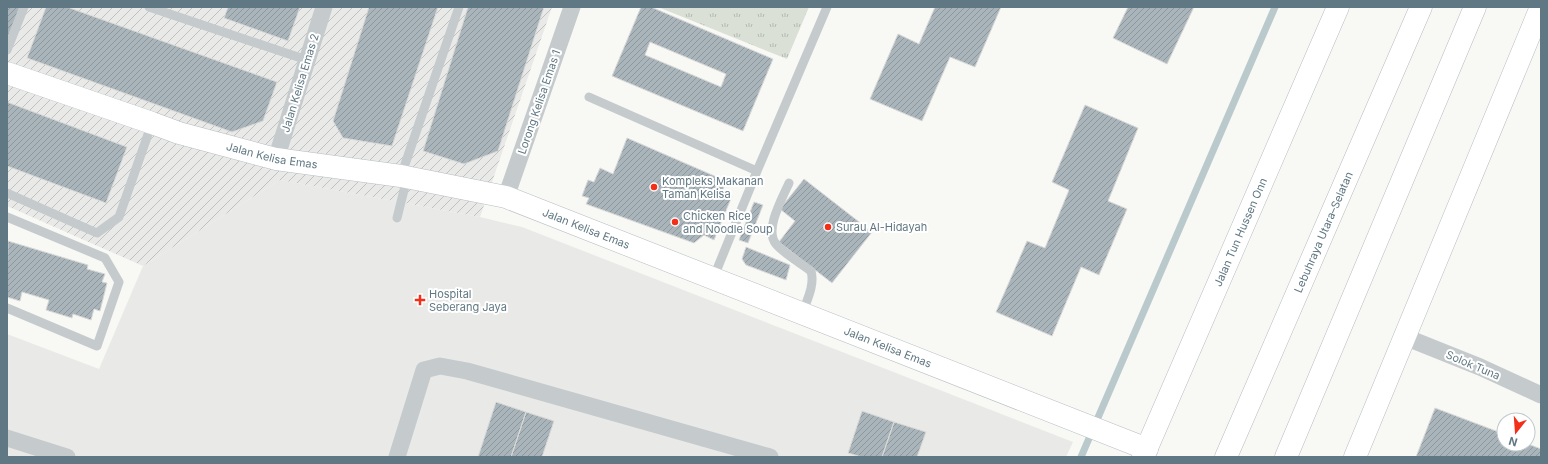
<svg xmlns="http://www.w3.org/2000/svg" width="1548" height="464" font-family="Inter,sans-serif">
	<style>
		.built { fill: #e9e9e8 }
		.industrial { fill: url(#industrial-furrows) }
		.park { fill: url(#park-tufts) }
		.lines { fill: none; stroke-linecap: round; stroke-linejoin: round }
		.stream { stroke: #bacacc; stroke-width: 7 }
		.building { fill: url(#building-hatch); stroke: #dad9d7; fill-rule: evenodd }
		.secondary-casing { stroke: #b7bec2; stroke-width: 23 }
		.highway-casing { stroke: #b7bcbf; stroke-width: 23 }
		.lane { stroke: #c5cacd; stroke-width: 9 }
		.street { stroke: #c5cacd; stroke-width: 17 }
		.secondary { stroke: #fff; stroke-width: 22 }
		.highway { stroke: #fff; stroke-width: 22 }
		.poi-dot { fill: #f32f1a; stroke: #fff; stroke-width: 1.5 }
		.labels { text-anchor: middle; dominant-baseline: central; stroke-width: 4; stroke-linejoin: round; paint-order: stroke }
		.street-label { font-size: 11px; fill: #607883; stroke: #fff }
		.poi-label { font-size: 11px; fill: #607883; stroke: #fff; text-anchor: start }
	</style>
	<defs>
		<pattern id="industrial-furrows" width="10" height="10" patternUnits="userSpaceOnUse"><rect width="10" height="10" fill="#e9e9e8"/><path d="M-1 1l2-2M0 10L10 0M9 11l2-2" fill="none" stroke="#c0c2c1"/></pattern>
		<pattern id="park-tufts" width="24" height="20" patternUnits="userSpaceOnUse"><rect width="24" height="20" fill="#dae0d5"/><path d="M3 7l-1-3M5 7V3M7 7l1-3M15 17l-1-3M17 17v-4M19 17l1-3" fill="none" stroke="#b4bab2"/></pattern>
		<pattern id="building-hatch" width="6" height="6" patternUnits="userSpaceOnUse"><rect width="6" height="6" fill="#a9b5ba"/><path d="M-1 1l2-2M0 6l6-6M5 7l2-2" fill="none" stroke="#8d989d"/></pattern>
	</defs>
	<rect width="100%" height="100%" fill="#f8f8f5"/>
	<path class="built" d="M280,180L480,217L522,227L1073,442L1066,457H7V334L99,369L143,266Z"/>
	<path class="industrial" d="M7,7H552L480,217L280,180L143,266L7,206Z"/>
	<path class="park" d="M658,7H809L787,59Z"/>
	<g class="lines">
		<path class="stream" d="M1081,457L1275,7"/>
	</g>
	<path class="building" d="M7,7H20L9,37L7,36Z
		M46,7H67L277,82L263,121L232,132L27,58Z
		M228,7H300L288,41L224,18Z
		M369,7H438L392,146L343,138L333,121Z
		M468,7H544L498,151L464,164L423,151Z
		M641,7H651L773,59L743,131L612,76ZM650,42L726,74L721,87L645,55Z
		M935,7H1001L975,67L950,57L922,121L870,99L898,34L919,44Z
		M1128,7H1194L1167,64L1113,38Z
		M7,102L127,147L106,203L7,166Z
		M1085,105L1138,128L1108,201L1127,209L1099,275L1081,267L1052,336L996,312L1027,241L1045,248L1069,190L1052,182Z
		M627,138L726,181L722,192L732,196L714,240L704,235L694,243L586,204L589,198L582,196L588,180L594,182L600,168L613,174Z
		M804,179L872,232L832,283L779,242L795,221L780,209Z
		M754,202L763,205L748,243L739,240Z
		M8,241L88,265L87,269L105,274L102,282L107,283L100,311L94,309L91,320L73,314L72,318L46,310L49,300L22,292L20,301L7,297Z
		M746,247L790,265L786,280L746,265L742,259Z
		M496,402L526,412L511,457H478Z
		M1435,408L1504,434V444H1528L1541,449V457H1416Z
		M862,411L894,422L882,457H862L848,453Z
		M526,412L554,421L542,457H511Z
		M894,422L926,432L917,457H882Z"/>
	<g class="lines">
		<defs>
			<g id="secondary">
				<path id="s1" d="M7,73L152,123L179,133L276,159L401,176L506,197L1147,449"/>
				<path id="s2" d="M1143,457L1338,7"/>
				<path d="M1355,457L1541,7"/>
			</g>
			<g id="highway">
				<path id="s3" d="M1226,457L1421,7"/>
				<path d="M1286,457L1475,7"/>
			</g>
		</defs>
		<use href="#secondary" class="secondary-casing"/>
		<use href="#highway" class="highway-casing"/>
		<path class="lane" d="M149,7L307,60
			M7,50L24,7
			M589,97L757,171
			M401,176L459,7
			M789,183C782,199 764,230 776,244C783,253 802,264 811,271C815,285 807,300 802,314
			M7,193L97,233L119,217L152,123
			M7,217L105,258L119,282L97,346L7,308
			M397,218L407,178
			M713,279L757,171L827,7"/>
		<path class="street" d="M276,159L324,7
			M506,197L572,7
			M1405,337L1480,367L1541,395
			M7,438L67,457
			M397,457L424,370L440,366L467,371L770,457"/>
		<use href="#secondary" class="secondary"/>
		<use href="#highway" class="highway"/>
	</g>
	<g class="poi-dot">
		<circle cx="654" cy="187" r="4"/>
		<circle cx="675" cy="222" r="4"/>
		<circle cx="828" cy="227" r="4"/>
		<path d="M418 294h4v4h4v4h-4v4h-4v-4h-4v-4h4z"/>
	</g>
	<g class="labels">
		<g class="street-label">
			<text transform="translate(300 83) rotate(-73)">Jalan Kelisa Emas 2</text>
			<text transform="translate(539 102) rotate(-71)">Lorong Kelisa Emas 1</text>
			<text stroke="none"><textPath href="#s1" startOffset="278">Jalan Kelisa Emas</textPath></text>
			<text stroke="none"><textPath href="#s1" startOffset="602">Jalan Kelisa Emas</textPath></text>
			<text stroke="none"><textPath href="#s2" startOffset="245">Jalan Tun Hussen Onn</textPath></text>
			<text stroke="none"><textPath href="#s3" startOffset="245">Lebuhraya Utara–Selatan</textPath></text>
			<text stroke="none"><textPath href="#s1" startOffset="926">Jalan Kelisa Emas</textPath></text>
			<text transform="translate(1473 365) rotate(23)">Solok Tuna</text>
		</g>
		<g class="poi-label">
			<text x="662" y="181">Kompleks Makanan<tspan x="662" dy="13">Taman Kelisa</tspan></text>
			<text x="683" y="216">Chicken Rice<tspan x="683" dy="13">and Noodle Soup</tspan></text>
			<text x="836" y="227">Surau Al-Hidayah</text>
			<text x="429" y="294">Hospital<tspan x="429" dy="13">Seberang Jaya</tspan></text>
		</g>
	</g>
	<rect width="1548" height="464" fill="none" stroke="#607883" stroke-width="16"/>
	<g transform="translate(1516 432) rotate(197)"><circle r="19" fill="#ffffff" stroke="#bfc9cd"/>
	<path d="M0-3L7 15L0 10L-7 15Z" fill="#f32f1a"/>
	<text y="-6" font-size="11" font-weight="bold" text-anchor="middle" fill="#607883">N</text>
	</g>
</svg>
